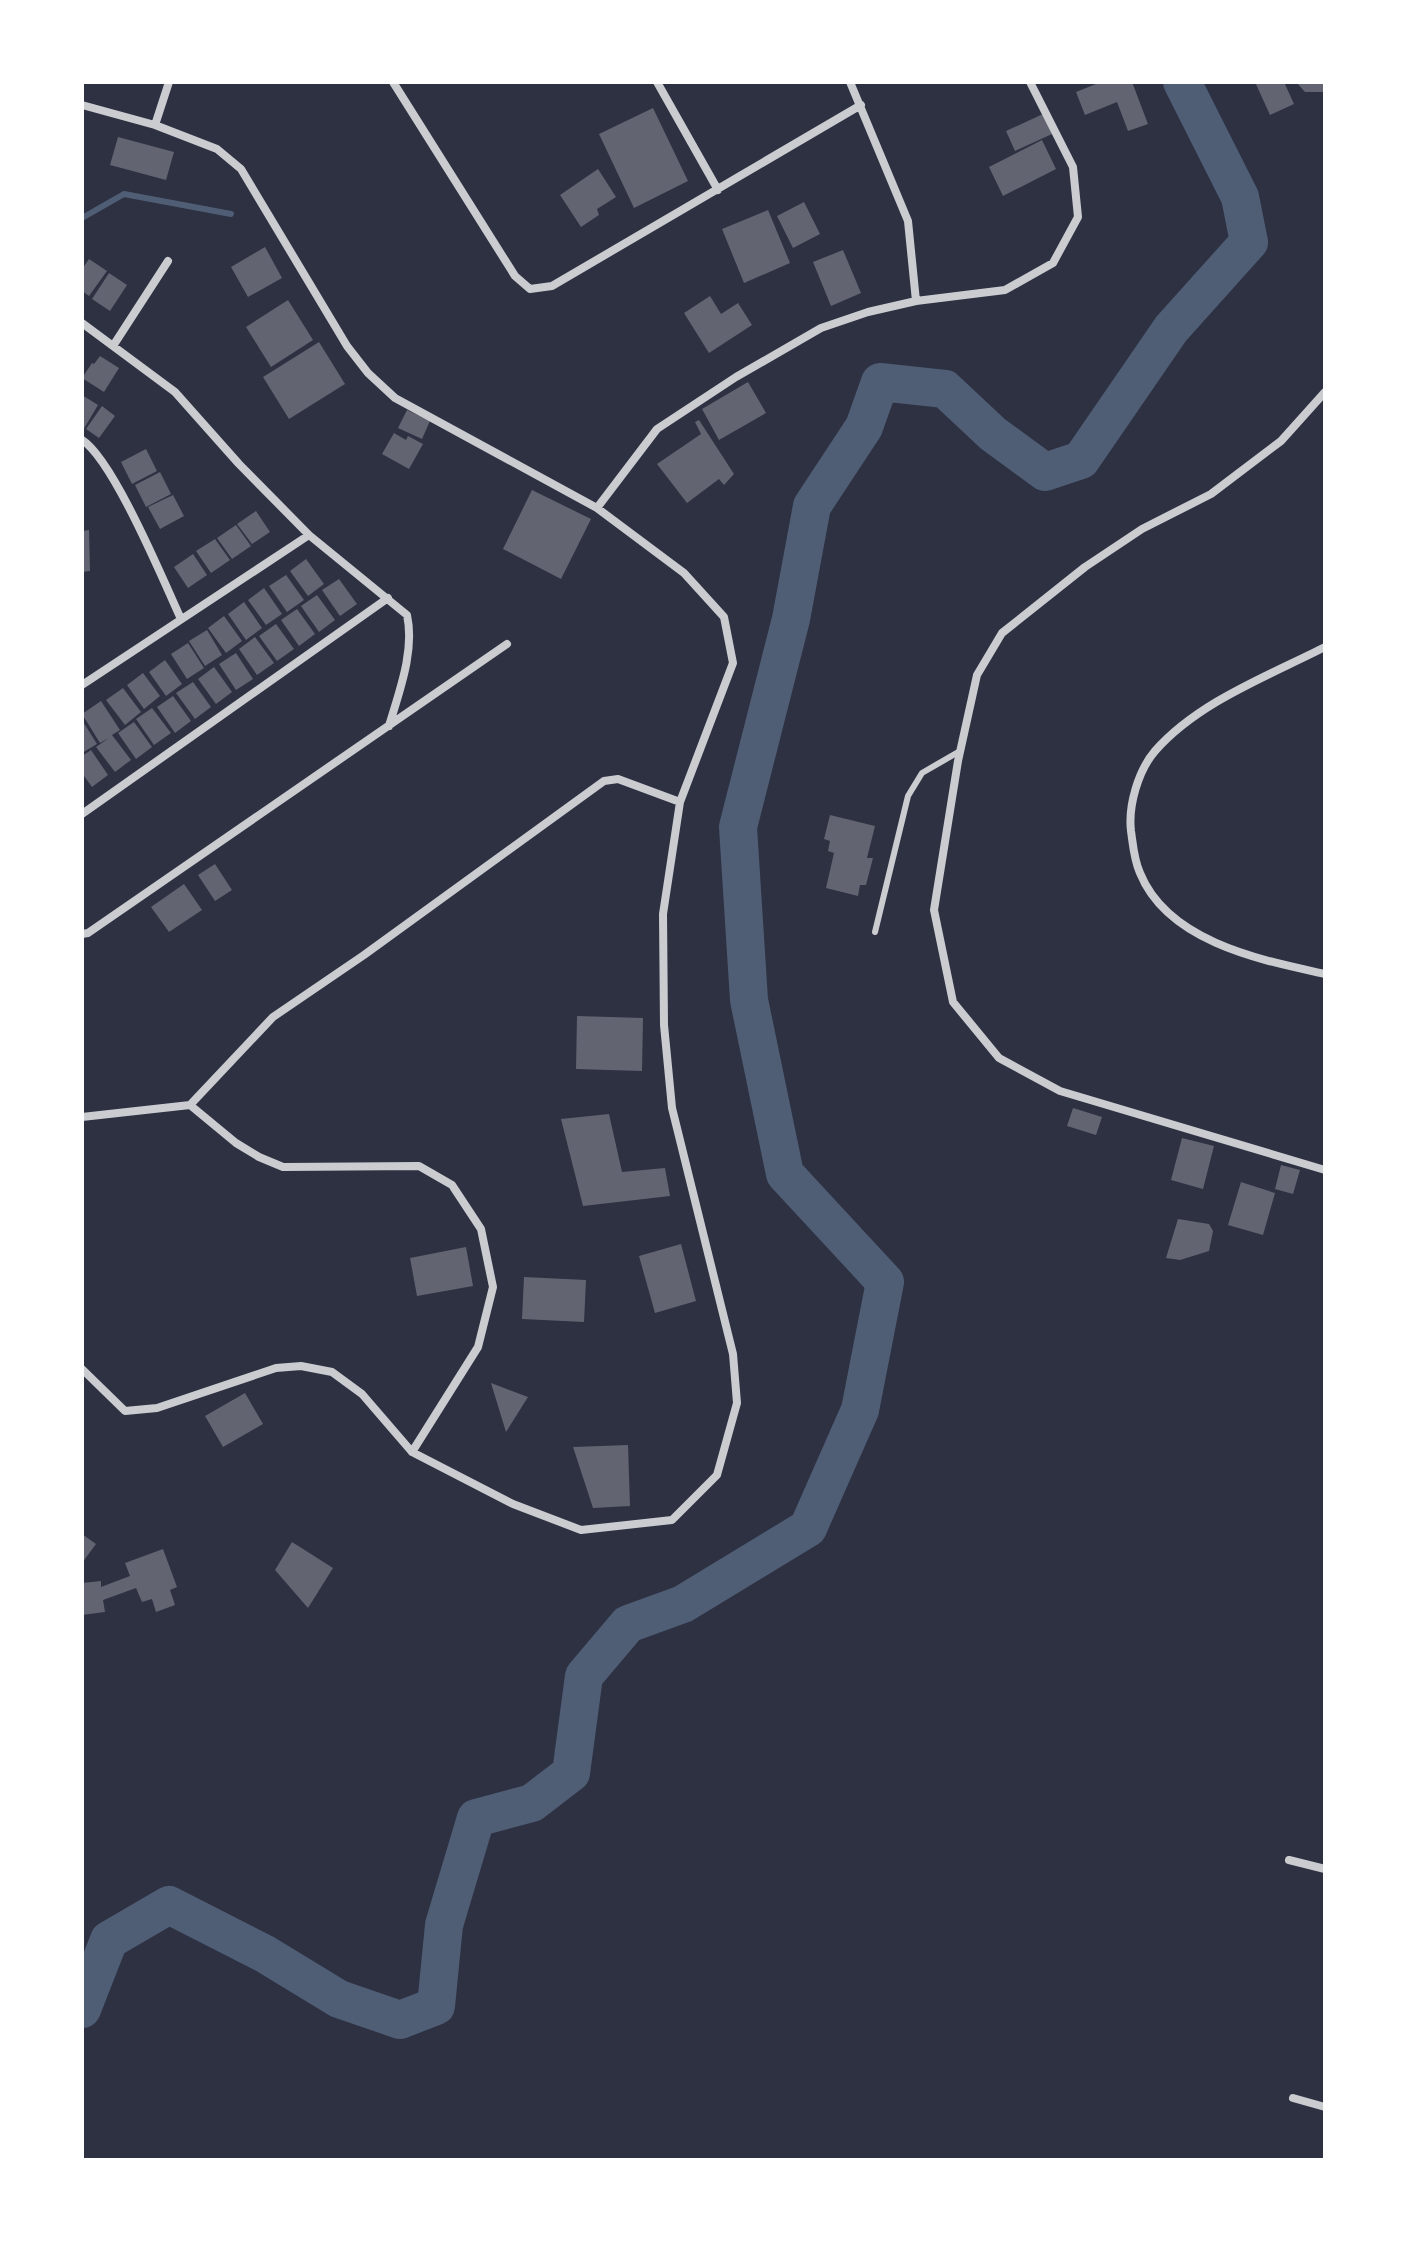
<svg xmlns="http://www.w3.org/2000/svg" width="1407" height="2242" font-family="'Golos Text',sans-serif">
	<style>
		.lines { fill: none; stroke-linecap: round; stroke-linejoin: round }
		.stream { stroke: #4f5d75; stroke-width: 6 }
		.river { stroke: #4f5d75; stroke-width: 38 }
		.building { fill: #626471 }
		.service { stroke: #caccd0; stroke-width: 6 }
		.minor { stroke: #caccd0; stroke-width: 8 }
	</style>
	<rect width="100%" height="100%" fill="#2d3142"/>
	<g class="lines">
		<path class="stream" d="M82,218L124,194L231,214"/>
		<path class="river" d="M82,2009L109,1940L169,1905L265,1954L339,1999L400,2020L436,2006L444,1925L476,1818L532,1803L571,1773L584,1676L628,1624L683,1604L808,1528L860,1410L885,1282L785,1174L749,1000L738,827L791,619L812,506L864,427L880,382L945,389L993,434L1045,472L1081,460L1171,329L1249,242L1240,197L1182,82"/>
	</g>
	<path class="building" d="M1101,82H1132L1148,124L1128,131L1117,102L1085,115L1076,92Z
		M1255,82H1284L1294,104L1270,115Z
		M1296,82H1325V92H1305Z
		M653,108L688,181L634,208L599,134Z
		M1043,114L1052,134L1015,151L1006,131Z
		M118,137L174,152L166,180L110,165Z
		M1042,140L1056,169L1003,196L989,167Z
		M598,169L616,197L597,209L599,215L581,227L560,195Z
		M804,202L820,234L793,248L777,216Z
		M768,210L790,263L744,283L722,229Z
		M265,247L282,278L248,297L231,267Z
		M843,250L861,293L831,306L813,262Z
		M89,259L107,271L89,296L82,291V269Z
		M109,273L127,285L110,311L92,299Z
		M710,296L721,314L738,303L752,325L709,353L684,313Z
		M288,300L313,340L271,367L246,327Z
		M319,342L345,384L289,419L263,377Z
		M100,356L119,368L104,392L82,378L92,363L94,364Z
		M748,382L766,413L719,440L702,409Z
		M82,395L98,405L82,432Z
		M102,406L115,416L99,438L86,429Z
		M407,410L430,421L422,439L398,428Z
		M699,420L734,474L724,485L719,479L687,503L657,464L701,434L695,422Z
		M394,433L406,440L408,436L423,444L409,469L382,454Z
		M146,449L157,471L132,484L121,462Z
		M160,472L171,494L146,507L135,485Z
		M532,490L591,519L561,579L503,549Z
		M173,495L184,516L160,529L148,507Z
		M256,511L270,532L252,544L237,524Z
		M236,525L251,546L232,559L217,538Z
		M89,530L90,571L82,572V531Z
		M215,539L230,560L211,573L196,551Z
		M193,554L207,575L188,588L174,567Z
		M306,559L324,584L308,596L290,571Z
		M286,575L304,600L287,612L269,586Z
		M339,579L357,604L340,616L322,590Z
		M264,588L282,614L266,625L248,600Z
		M317,595L335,620L319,632L301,606Z
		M244,602L262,628L246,640L228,614Z
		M297,609L315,634L299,646L281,620Z
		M224,616L242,641L226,653L208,628Z
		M276,624L294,649L277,661L259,636Z
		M207,630L222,655L205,666L189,641Z
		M255,637L274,663L257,675L239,649Z
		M188,643L204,668L187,679L171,654Z
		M236,653L253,679L236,690L219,664Z
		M165,660L182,684L166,696L149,672Z
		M214,667L232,692L216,704L198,679Z
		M143,673L160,696L144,709L127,685Z
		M193,682L211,707L195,719L176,693Z
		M123,688L141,712L125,725L106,700Z
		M173,696L191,721L175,733L157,707Z
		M101,701L120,730L112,735L131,760L115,772L96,747L109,738L100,743L82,714Z
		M152,708L171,733L154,745L136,719Z
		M82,720L97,744L82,753Z
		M134,722L152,747L136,759L118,733Z
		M91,750L108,775L92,787L82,773V756Z
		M830,815L875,826L867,858H873L866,885H860L858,896L826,888L834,853L828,851L830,841L824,839Z
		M215,864L232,890L215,901L198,875Z
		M184,884L202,910L169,932L151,907Z
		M577,1016L643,1018L642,1071L576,1069Z
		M1073,1108L1102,1117L1096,1135L1067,1126Z
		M609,1114L622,1172L665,1168L670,1196L583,1206L561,1119Z
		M1182,1138L1214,1146L1203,1189L1171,1180Z
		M1281,1165L1300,1170L1293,1194L1275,1189Z
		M1241,1182L1275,1193L1263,1235L1228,1225Z
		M1178,1219L1209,1224L1213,1231L1209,1251L1180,1260L1166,1258Z
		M681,1244L696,1301L655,1313L639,1256Z
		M466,1247L473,1286L417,1296L410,1258Z
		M524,1277L586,1280L584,1322L522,1319Z
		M491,1383L528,1397L506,1432Z
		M245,1393L263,1424L223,1447L205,1416Z
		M628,1445L630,1506L593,1508L573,1447Z
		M82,1534L96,1544L82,1563Z
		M292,1542L333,1568L308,1608L275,1570Z
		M163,1549L177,1587L170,1590L175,1605L156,1612L152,1599L142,1602L136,1588L103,1600L105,1612L82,1615V1583L101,1581V1587L130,1576L125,1563Z"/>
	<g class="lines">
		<path class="service" d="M875,932L908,796L922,773L960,751"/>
		<path class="minor" d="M393,82L515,276L530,289L552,286L861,105
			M657,82L718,190
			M850,82L908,221L916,301
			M82,105L155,125L217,149L241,169L347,346L368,373L395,398L597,508L684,573L724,617L733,663L680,802L663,914L664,1025L672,1108L733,1354L737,1403L717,1475L672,1520L581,1530L513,1504L412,1452L362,1394L332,1372L301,1366L276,1368L157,1408L125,1411L82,1369
			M155,125L169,82
			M82,323L175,392L239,464L309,535L407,615C415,651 399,692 389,726
			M113,346L168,261
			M1325,392L1281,441L1211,494L1142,529L1085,567L1002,633L977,675L958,761L934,910L953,1002L999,1058L1060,1091L1325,1170
			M82,440C113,459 164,582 181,619
			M597,508L657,429L736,377L821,328L868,312L916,301L1005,290L1053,263L1078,217L1073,167L1030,82
			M1325,647C1268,676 1198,702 1155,751C1138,771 1128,806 1131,831C1133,845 1134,860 1140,873C1168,942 1261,960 1325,974
			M82,685L309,535
			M82,814L388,598
			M82,934L88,933L507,644
			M82,1117L190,1105
			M412,1452L478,1347L493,1287L481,1229L452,1185L419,1166L283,1167L259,1157L236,1143L190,1105L273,1017L364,955L604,781L618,779L680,802
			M1289,1860L1325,1869
			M1293,2098L1325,2107"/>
	</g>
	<rect width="1407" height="2242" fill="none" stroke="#ffffff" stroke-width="168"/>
</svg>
